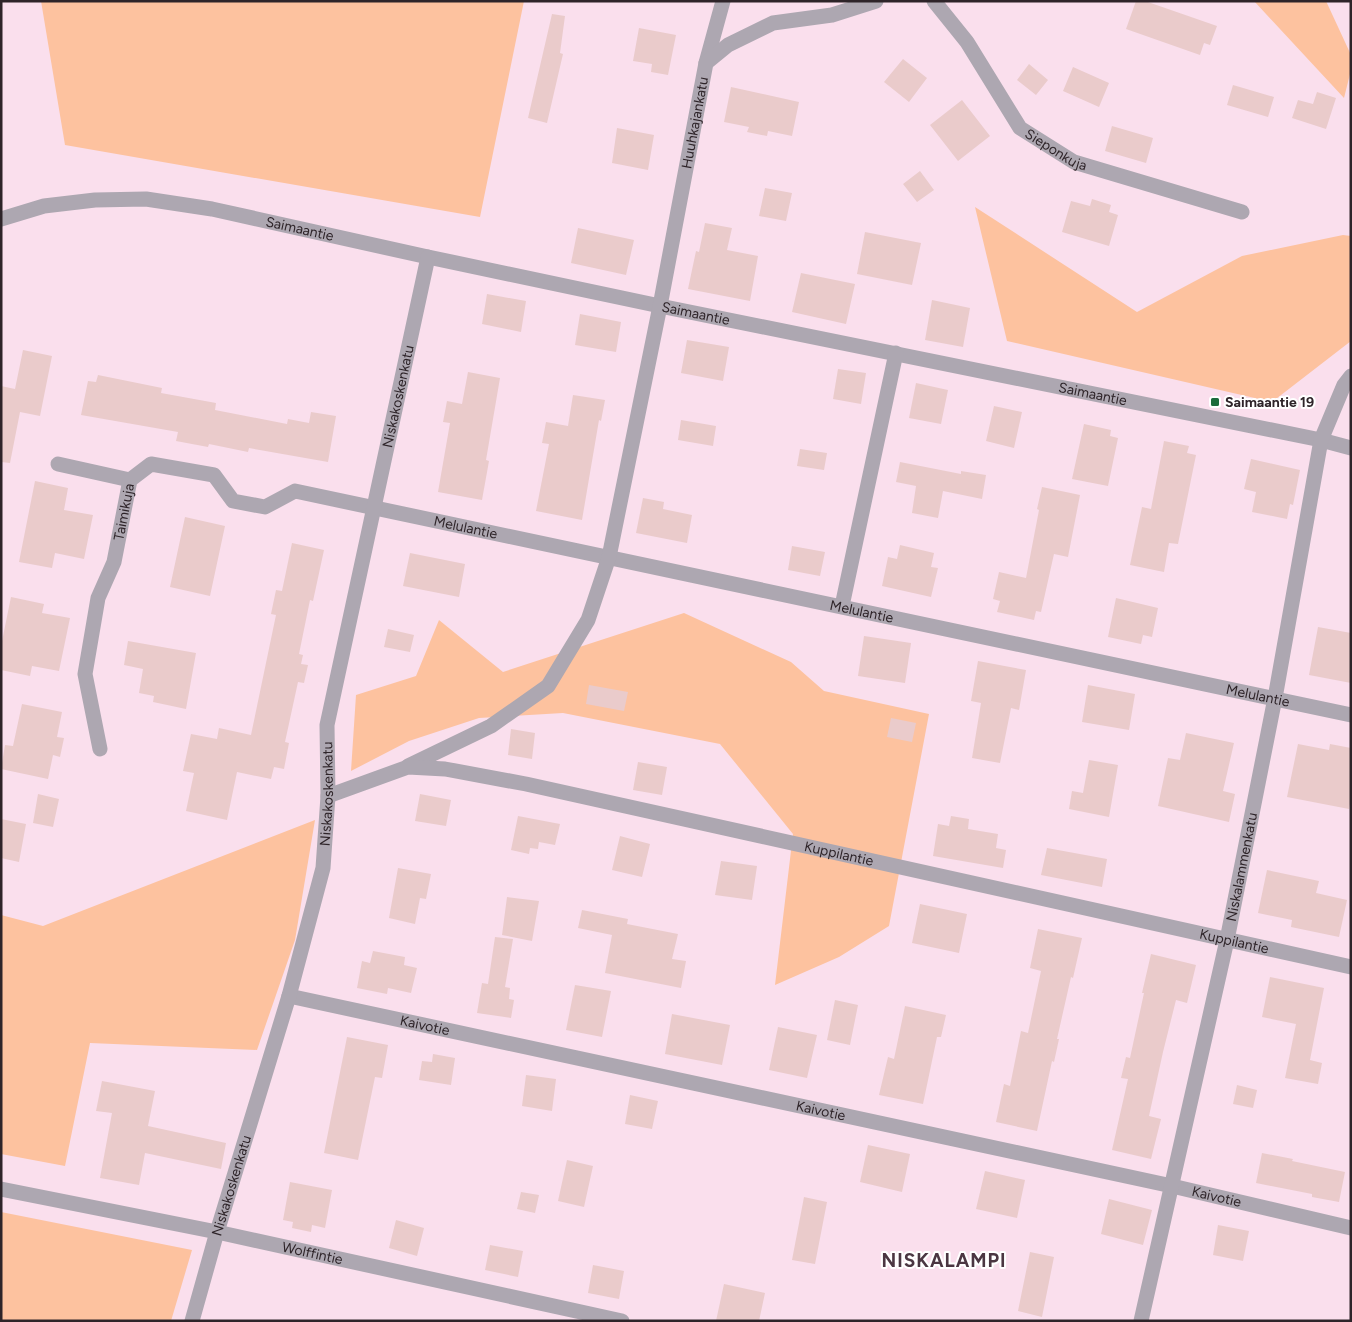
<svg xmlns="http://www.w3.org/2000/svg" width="1352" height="1322" font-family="Figtree,sans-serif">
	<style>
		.green { fill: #fdc29f }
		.building { fill: #eacbcb }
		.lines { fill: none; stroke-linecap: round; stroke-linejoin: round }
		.minor { stroke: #ada7b1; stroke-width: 15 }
		.poi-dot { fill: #1c6b3b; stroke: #fff; stroke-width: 2 }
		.labels { text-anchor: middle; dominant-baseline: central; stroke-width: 4; stroke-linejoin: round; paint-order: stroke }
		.street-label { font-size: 14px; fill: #2e2429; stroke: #fff }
		.poi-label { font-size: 14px; font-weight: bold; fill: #2e2429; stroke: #fff; text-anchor: start }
		.district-label { font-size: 19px; font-weight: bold; letter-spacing: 1px; fill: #4b3642; stroke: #fff }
	</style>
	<rect width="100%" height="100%" fill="#fadfed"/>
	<path class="green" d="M41,1H524L480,217L65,145Z
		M1254,1H1326L1351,55V70L1344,98Z
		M975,207L1137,312L1242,256L1343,235L1351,236V341L1272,402L1007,341Z
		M684,613L791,662L824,691L929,714L889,926L839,957L775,985L793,834L720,744L563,713L479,718L409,741L351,771L356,695L416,676L439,620L503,672Z
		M315,820L295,940L257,1050L90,1043L65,1166L1,1154V915L43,926Z
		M1,1212L192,1250L171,1321H1Z"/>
	<path class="building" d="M1136,1H1145L1217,26L1210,45L1204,43L1200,55L1126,29Z
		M552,14L565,16L560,53L563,54L547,123L528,118Z
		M639,28L676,35L668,75L651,72L652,64L633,61Z
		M903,59L927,78L909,102L884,82Z
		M1029,64L1048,80L1036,95L1017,80Z
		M1073,67L1109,83L1099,107L1063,91Z
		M1233,85L1274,97L1268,117L1227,105Z
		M731,87L799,102L792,136L768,131L767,136L747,132L749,127L724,122Z
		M1317,92L1336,98L1326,129L1292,118L1298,100L1313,104Z
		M962,100L990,136L958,161L930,125Z
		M1112,126L1153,138L1146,163L1105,151Z
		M617,128L654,135L648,170L612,163Z
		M920,171L934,190L917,202L903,184Z
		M765,188L792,193L786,221L759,216Z
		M1092,199L1111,205L1109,212L1118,215L1109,246L1062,232L1071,201L1090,206Z
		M705,223L732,228L727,250L758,256L750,301L688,289L696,251L699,252Z
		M578,228L634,240L626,275L571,263Z
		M865,232L921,243L912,285L857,274Z
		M801,273L855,284L846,324L792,312Z
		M487,294L526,301L521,332L482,324Z
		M932,300L970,308L963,347L925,340Z
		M580,314L621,322L616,352L575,345Z
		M687,340L729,347L723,381L681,373Z
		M23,350L52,356L40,416L20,412L10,463L1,462V386L15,389Z
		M838,369L866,373L861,404L833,399Z
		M468,372L500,378L486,460L489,461L482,500L438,492L450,423L443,422L447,401L462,404Z
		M98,375L162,388L161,393L216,403L215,410L287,424L288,419L309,423L311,412L336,416L328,462L249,448L248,452L209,444L208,447L176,441L178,432L81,415L88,381L96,382Z
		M916,383L948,390L941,424L909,418Z
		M573,395L605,400L601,421L599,420L582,520L536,511L549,444L542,443L546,422L568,426Z
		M994,406L1022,412L1014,448L986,441Z
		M681,420L716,426L713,446L678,440Z
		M1084,424L1111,430L1110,436L1118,438L1108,486L1072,479Z
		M1164,441L1189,446L1187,453L1196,455L1178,544L1169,543L1164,572L1130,565L1142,507L1151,509Z
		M800,449L827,453L824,470L797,466Z
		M1251,459L1300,470L1293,505L1290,504L1287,519L1252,512L1256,492L1244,489Z
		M900,462L961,474V471L986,475L982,499L943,491L938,518L912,513L916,486L896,482Z
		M35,481L68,488L64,510L93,515L84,559L55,553L52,568L19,562Z
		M1042,487L1080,495L1068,557L1054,554L1041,612L1036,611L1034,620L997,612L1000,601L993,599L999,572L1026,578L1039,510L1037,509Z
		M643,498L664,502L663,509L692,515L687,543L636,533Z
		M185,517L225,526L210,596L170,587Z
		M292,543L324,550L313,601L310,600L299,654L303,655L301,664L308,665L304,683L298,682L285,742L289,743L284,769L274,767L271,779L237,772L227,820L186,811L194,773L183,771L191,734L217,739L219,728L251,735L276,615L271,614L276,590L282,591Z
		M900,545L934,553L931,567L938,568L931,597L882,586L888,557L897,559Z
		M792,546L825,552L820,576L788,570Z
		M410,553L465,564L459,597L403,586Z
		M11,597L44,604L42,613L70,618L59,671L32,666L30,676L1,670V646Z
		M1116,598L1158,608L1152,637L1143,635L1141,644L1108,637Z
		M1318,627L1351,633V683L1309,675Z
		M388,629L414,635L410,652L384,647Z
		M864,636L911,643L905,683L858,676Z
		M128,641L196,653L186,709L153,702L154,696L139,693L143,669L124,665Z
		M978,661L1026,670L1019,710L1011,708L1000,763L972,758L981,703L971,701Z
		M589,685L628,692L624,711L586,704Z
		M1088,685L1135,694L1129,730L1082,722Z
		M22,704L62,712L57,737L64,738L60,757L53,755L48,779L1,769L5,745L13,746Z
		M891,718L916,723L912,742L887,737Z
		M511,729L535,733L532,759L508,755Z
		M1186,733L1234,743L1223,791L1235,794L1229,822L1158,806L1168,758L1180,760Z
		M1298,744L1329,750L1330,744L1351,748V799L1349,809L1287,797Z
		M1089,760L1118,765L1109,817L1069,809L1072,791L1083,793Z
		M638,762L667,767L662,795L633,790Z
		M38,794L59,799L53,827L33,823Z
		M420,794L451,800L446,826L415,821Z
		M518,816L560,824L555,845L539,842L538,849L530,848L529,854L511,850Z
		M951,816L969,819L968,829L998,834L996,848L1006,850L1003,868L933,856L938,824L949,826Z
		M1,819L26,824L19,862L1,858Z
		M620,836L650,844L642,877L612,870Z
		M1047,848L1107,859L1102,887L1041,875Z
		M721,861L757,866L752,900L715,895Z
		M398,868L431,874L426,899L420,898L415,924L389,918Z
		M1267,870L1319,881L1316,893L1347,900L1339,937L1291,927L1292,920L1258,913Z
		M507,897L539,901L532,941L502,935Z
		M920,904L967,914L959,953L912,943Z
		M582,910L628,919L627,924L678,934L672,959L686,961L681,988L605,973L612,935L578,928Z
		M1038,929L1082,938L1073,978L1071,977L1057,1039H1059L1054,1062L1052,1061L1037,1131L996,1122L1004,1084L1010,1086L1021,1031L1028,1033L1041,971L1030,968Z
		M495,937L513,939L505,987L510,988L509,999L514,1000L511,1018L477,1013L482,983L488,984Z
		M373,951L405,957L404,965L417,968L411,993L388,988L387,994L357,988L362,961L370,963Z
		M1151,954L1196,965L1187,1003L1176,1000L1163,1052L1149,1116L1161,1119L1151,1159L1112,1150L1128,1079L1121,1078L1126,1057L1130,1058L1144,993H1142Z
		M1270,977L1324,988L1310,1060L1322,1063L1318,1084L1285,1078L1296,1024L1262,1017Z
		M575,985L611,991L602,1037L566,1030Z
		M835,1000L858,1005L850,1045L827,1040Z
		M905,1006L946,1015L941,1037H937L923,1104L879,1095L888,1057L894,1059Z
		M672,1014L730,1025L722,1065L665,1054Z
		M778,1027L817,1035L807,1078L769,1070Z
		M347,1037L388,1045L382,1078L375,1077L358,1160L324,1153Z
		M433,1054L455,1058L451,1085L419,1080L422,1061L432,1062Z
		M526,1075L556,1079L552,1111L522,1106Z
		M102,1081L155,1091L148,1126L226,1143L221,1169L145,1153L139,1185L100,1178L112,1113L96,1111Z
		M1237,1085L1257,1090L1253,1108L1233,1104Z
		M630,1095L658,1101L652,1129L625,1124Z
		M868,1145L910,1154L902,1192L860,1182Z
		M1262,1153L1293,1159L1292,1161L1345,1172L1339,1202L1312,1197V1194L1256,1183Z
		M567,1160L593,1166L584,1207L558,1201Z
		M985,1171L1025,1180L1017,1218L976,1209Z
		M290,1182L332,1190L325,1228L312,1225L311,1232L292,1228L293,1222L283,1220Z
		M521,1192L539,1195L535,1213L517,1209Z
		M804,1197L827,1202L815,1264L792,1260Z
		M1109,1199L1152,1210L1143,1245L1101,1234Z
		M396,1220L424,1228L417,1256L389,1248Z
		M1218,1225L1249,1231L1243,1261L1213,1255Z
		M490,1245L523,1251L518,1277L485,1270Z
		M1030,1252L1054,1257L1042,1317L1018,1311Z
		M593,1265L624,1271L619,1299L588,1293Z
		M724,1284L765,1293L759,1321H716Z"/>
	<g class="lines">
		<g class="minor">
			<path id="s1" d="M934,1L967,42L1020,128L1074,162L1242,212"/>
			<path d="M706,63L723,1"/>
			<path id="s2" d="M1,219L44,206L95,200L146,199L212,209L428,257L660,306L1321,440L1351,448"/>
			<path d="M58,464L130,480"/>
			<path d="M842,606L896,353"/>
			<path id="s3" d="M100,749L85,674L98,598L114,562L130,480L151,464L214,475L233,501L265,507L295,491L1351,715"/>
			<path id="s4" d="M408,766L491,726L548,686L588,620L609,557L660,306L706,63L728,45L773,23L832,15L876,1"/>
			<path id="s5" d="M328,796L408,767L445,769L526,784L1351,967"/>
			<path id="s6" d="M289,996L1172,1186L1351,1228"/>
			<path id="s7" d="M1,1189L217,1232L622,1321"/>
			<path id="s8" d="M192,1321L217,1232L289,996L323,868L328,796L327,725L428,257"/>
			<path id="s9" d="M1141,1321L1227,940L1275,698L1321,440L1344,385L1351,376"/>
		</g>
	</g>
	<rect class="poi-dot" x="1210" y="397" width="10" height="10" rx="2.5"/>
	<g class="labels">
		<g class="street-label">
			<text stroke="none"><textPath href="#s4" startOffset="748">Huuhkajankatu</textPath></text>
			<text stroke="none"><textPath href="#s1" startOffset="196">Sieponkuja</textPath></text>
			<text stroke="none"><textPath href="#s2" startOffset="304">Saimaantie</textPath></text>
			<text stroke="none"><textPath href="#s2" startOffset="709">Saimaantie</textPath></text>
			<text stroke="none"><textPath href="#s2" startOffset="1114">Saimaantie</textPath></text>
			<text stroke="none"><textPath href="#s8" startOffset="951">Niskakoskenkatu</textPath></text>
			<text stroke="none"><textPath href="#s3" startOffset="244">Taimikuja</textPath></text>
			<text stroke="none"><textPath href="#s3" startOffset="640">Melulantie</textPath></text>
			<text stroke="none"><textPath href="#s3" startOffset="1045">Melulantie</textPath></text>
			<text stroke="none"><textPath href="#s3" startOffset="1450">Melulantie</textPath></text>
			<text stroke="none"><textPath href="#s8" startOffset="546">Niskakoskenkatu</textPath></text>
			<text stroke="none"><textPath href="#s5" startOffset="525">Kuppilantie</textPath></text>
			<text stroke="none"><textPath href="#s9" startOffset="465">Niskalammenkatu</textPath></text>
			<text stroke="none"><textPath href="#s5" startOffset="930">Kuppilantie</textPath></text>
			<text stroke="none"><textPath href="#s6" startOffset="139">Kaivotie</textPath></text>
			<text stroke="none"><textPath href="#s6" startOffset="544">Kaivotie</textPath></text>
			<text stroke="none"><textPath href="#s8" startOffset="141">Niskakoskenkatu</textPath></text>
			<text stroke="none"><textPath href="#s6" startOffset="949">Kaivotie</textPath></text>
			<text stroke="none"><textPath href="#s7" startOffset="318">Wolffintie</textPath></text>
		</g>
		<g class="poi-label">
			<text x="1225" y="402">Saimaantie 19</text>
		</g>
		<g class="district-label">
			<text x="944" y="1260">NISKALAMPI</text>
		</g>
	</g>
	<rect width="1352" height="1322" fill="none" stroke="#2e2429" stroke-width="5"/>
</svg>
